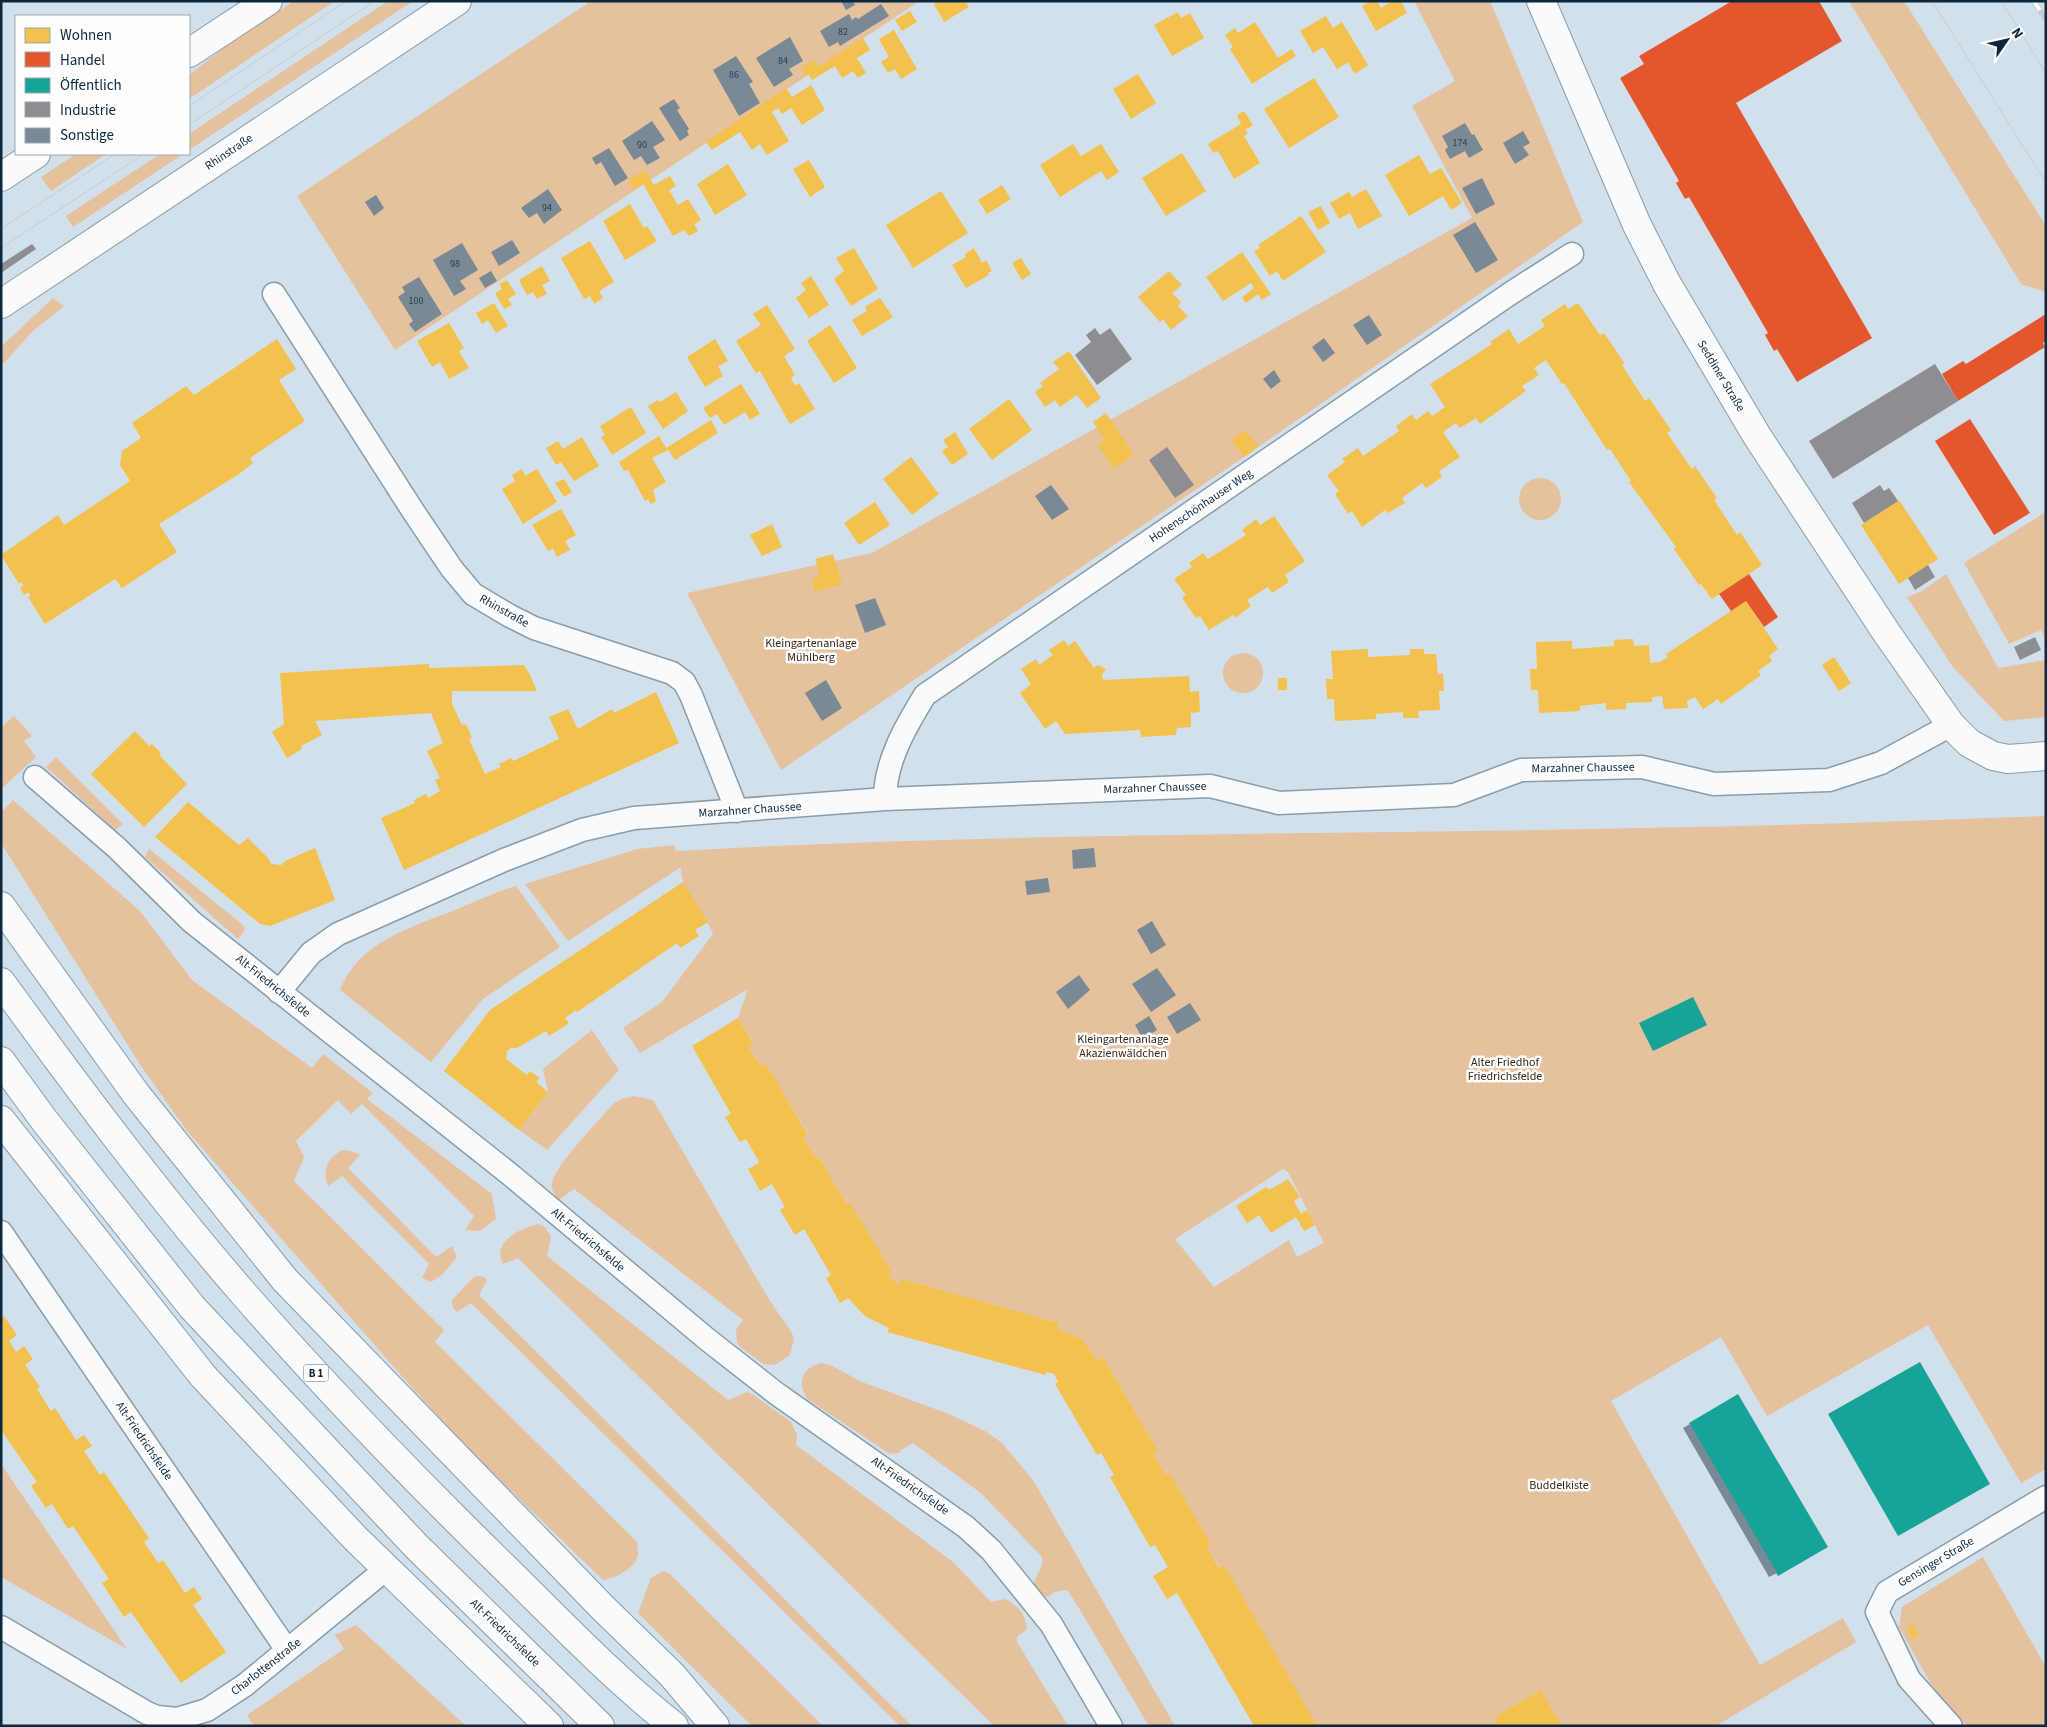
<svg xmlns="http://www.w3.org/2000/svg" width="2047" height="1727" font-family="'Source Sans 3',sans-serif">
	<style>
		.green { fill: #e5c19d; fill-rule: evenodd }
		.homes { fill: #f2c14e }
		.shops { fill: #e4572e }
		.public { fill: #17a398 }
		.industry { fill: #8d8d92 }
		.building { fill: #798996 }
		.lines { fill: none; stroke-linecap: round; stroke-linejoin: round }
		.minor-casing { stroke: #889cab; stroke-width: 25 }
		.tertiary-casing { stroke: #889cab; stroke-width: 30 }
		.secondary-casing { stroke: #889cab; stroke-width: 30 }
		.primary-casing { stroke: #889cab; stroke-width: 30 }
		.minor { stroke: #f8fafc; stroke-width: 22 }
		.tertiary { stroke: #f8fafc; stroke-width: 28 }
		.secondary { stroke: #f8fafc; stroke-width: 28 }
		.primary { stroke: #f8fafc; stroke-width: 28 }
		.tram { stroke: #c8cdd1; stroke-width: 1 }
		.rail-casing { stroke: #c8cdd1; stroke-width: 5.5 }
		.rail { stroke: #fefefe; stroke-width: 4; stroke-dasharray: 11; stroke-linecap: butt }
		.labels { text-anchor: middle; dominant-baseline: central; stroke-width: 5; stroke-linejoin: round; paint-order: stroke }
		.number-label { font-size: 10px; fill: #264053 }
		.shield { fill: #fefefe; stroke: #546877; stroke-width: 1 }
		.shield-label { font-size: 11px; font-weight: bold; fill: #0b283d }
		.street-label { font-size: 12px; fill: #0b283d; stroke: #fefefe }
		.park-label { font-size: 12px; fill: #392717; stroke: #fefefe }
	</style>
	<rect width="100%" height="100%" fill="#d2e0ec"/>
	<path class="green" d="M294,1H335L189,99V75L230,43Z
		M388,1H413L189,150V134Z
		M591,1L918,2L395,350L297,196Z
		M1414,1H1490L1583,222L1244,457L781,770L687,593L872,553L1472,218L1412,106L1455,81Z
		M1849,1H1904L2046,226V292L2021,284Z
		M76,154H106L51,191L41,177Z
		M160,154H183L73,227L66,216Z
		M53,298L64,306L33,331L1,366V347Z
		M1519 499a21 21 0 1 1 42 0a21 21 0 1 1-42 0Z
		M2046,512V642L2041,630L2009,644L1964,563Z
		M1946,574L1998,668L2046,660V717L2004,721L1953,667L1907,597L1922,591Z
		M1223 673a20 20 0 1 1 40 0a20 20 0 1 1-40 0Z
		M14,716L32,736L24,741L36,757L2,788L1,727Z
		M56,757L123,824L115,830L46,767Z
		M13,800L140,911L192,980L312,1068L323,1054L373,1093L367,1099L492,1194L496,1219L480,1231L465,1230L474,1216L362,1104L351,1114L338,1100L296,1141L304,1157L294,1181L444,1330L435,1342L637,1542C637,1547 639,1554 637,1558C634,1569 613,1579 603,1580L475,1456L414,1390L187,1131L139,1063L1,843V813Z
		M2046,816V1469L2021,1483L1928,1325L1767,1416L1721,1337L1611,1401L1760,1665L1843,1618L1856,1642L1716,1726H1562L1541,1690L1495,1717L1497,1722L1491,1726H1316L1207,1547L1211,1544L1169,1474L1166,1475L1153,1454L1158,1451L1103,1357L1097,1360L1082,1339L1058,1329L1059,1323L902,1279L900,1284L893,1281L888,1274L892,1272L850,1204L847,1205L819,1157L816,1159L803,1137L808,1134L766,1065L761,1067L748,1046L753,1042L738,1018L748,989L640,1053L623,1028L662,1002L713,934C706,914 678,886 681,867L568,941L525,884L637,849L674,845L676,851C1013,832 1351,835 1688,827C1807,825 1926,820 2046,816ZM1283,1169L1288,1172L1324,1243L1297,1257L1289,1240L1214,1287L1175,1239Z
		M149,849L243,925L245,930L238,939L145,857Z
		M516,886L560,947L483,999L431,1062L340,990C358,942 412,927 455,910C475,902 495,892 516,886Z
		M592,1030L619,1070L547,1150L519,1130L548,1092L543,1069Z
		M634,1096L653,1100L770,1301L792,1333L794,1339L790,1355L775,1365L763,1364L740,1347L737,1342L736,1329L743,1320L574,1189L559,1200C555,1195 551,1191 552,1183C554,1166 600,1120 613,1104L622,1099Z
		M343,1150L351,1151L360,1155L348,1168L436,1257L452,1246L457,1257L442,1275L431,1282L422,1278L429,1264L342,1176L328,1186C322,1170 327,1158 343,1150Z
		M538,1224L545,1227L551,1237L547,1256L728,1400L747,1392L752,1394L791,1422L797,1435L796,1445L953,1562L991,1602L1004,1599C1017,1603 1026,1616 1027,1629L1017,1637V1642L1068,1726H994L518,1258L503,1264C491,1242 521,1228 538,1224Z
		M475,1276L484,1277L487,1280L479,1295L912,1726H900L471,1303L457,1312L453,1308L452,1300Z
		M821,1363L830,1365L862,1382L949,1414L985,1431L1002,1443L1033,1480L1175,1726H1149L1074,1600L1067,1590L1054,1592L1048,1597L1042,1595L1034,1584C1036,1573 1044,1569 1042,1557L982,1494L913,1443L901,1450L899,1453L890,1454L807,1399C797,1382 802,1368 821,1363Z
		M1,1464L127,1649L1,1577Z
		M1983,1557L2046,1667V1726H1968L1941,1702L1899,1627L1902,1607Z
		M663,1571L670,1574L823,1726H752L638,1613L651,1578Z
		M356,1625L466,1726H254L247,1715L344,1649L335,1635Z"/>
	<path class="homes" d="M939,1H965L969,7L944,22L934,4Z
		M1371,1H1377L1381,8L1392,1H1401L1407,13L1376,31L1362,6Z
		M910,11L917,22L902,31L895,20Z
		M1178,12L1181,18L1190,13L1204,38L1172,56L1154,25Z
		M1326,16L1333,28L1342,22L1368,65L1355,74L1348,62L1337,69L1323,47L1313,53L1300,31Z
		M1255,22L1278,58L1292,49L1296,56L1252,84L1230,49L1233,47L1225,35L1235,28L1238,33Z
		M894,30L917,69L901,79L895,69L888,73L881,62L889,57L879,39Z
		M863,38L870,50L857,58L866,73L858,78L853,71L842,78L835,66L812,80L808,74L805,75L801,68L814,60L818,67Z
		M1138,74L1156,103L1131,119L1113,89Z
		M1314,78L1339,117L1289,148L1264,109Z
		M811,85L825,110L802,125L791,108L782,114L778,108L772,112L789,141L767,155L760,144L752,150L740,132L712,150L706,142L786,88L792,97Z
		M1244,111L1253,125L1245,130L1248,133L1244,136L1260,163L1234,179L1218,151L1213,153L1208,144L1241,124L1237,115Z
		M1073,144L1081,156L1101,144L1119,172L1107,180L1101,171L1060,197L1040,165Z
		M1182,153L1206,191L1166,216L1142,178Z
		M1419,155L1430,174L1441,168L1462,203L1451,210L1443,196L1409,216L1385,175Z
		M809,160L825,187L810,197L793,169Z
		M728,164L747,195L715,215L697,184Z
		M645,170L654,185L670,176L676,186L669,190L678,205L688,199L701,220L694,224L698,231L689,236L684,230L673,236L643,184L634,190L628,180Z
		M1002,185L1011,199L987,214L978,200Z
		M1366,189L1382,216L1358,229L1350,213L1339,219L1330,203L1349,192L1352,197Z
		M941,191L968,233L913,268L886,225Z
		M630,204L644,228L647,226L657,241L625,260L603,221Z
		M1321,206L1330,223L1318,230L1308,212Z
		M1301,216L1326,252L1283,281L1277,271L1270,276L1254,251L1260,248L1258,245Z
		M590,241L614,282L599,291L603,298L594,304L590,296L584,299L561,258Z
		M854,248L878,289L851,306L834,279L844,271L836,258Z
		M974,248L982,263L986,260L992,271L988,273L989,275L966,288L952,265L966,257L965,254Z
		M1242,252L1271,294L1262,300L1258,294L1246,303L1242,297L1254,288L1251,283L1223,301L1206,277Z
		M1021,258L1031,274L1022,280L1012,263Z
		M542,266L550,281L542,285L547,294L537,299L533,292L527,295L519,280Z
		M1169,271L1182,285L1172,293L1181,302L1178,306L1188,316L1171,330L1163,319L1160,322L1138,297Z
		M811,276L829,305L809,318L796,298L806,290L801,283Z
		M507,280L516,294L508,299L512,305L504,309L495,293L502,289L499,284Z
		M880,298L893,317L862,336L852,320L867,311L865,307Z
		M494,303L508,326L496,333L488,320L482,324L476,313Z
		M1578,303L1600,335L1604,333L1625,364L1622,365L1645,401L1649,398L1671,430L1667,433L1692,469L1695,466L1717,498L1714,500L1737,535L1740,532L1762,565L1712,599L1701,584L1699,585L1674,549L1676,547L1629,482L1631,481L1610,449L1607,450L1564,383L1562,384L1546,360L1534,368L1539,375L1522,386L1526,391L1480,424L1476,418L1460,428L1456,423L1443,432L1460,457L1439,471L1442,477L1426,488L1422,483L1402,498L1405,503L1388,513L1385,510L1362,527L1352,511L1348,514L1335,494L1339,491L1327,475L1345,462L1342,459L1358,448L1363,456L1399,431L1396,426L1412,414L1416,420L1428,411L1432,416L1445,407L1430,384L1492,344L1490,342L1509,329L1518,344L1545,326L1541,320L1565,304L1568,309Z
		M767,305L795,349L784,356L795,375L791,378L795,386L799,383L815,409L790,424L760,371L756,373L736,341L761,325L753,314Z
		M449,323L464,348L459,351L469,368L449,379L440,362L432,367L417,341Z
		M830,325L857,368L834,383L807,341Z
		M277,339L296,369L279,380L305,421L250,458L253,463L239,474L159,524L177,552L122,588L115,579L45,624L28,597L31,596L28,592L24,595L20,588L24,585L21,582L19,584L1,555L58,515L64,525L130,481L120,465L122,451L141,438L132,423L186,386L194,395Z
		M715,339L728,361L718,366L723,376L705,387L687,357Z
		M1069,351L1101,398L1087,408L1077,395L1060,407L1055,400L1045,407L1035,392L1043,386L1040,383L1059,369L1053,362Z
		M741,384L760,414L750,420L745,412L724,425L717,414L710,418L703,408Z
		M676,392L688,411L663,429L648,406L658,400L660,402Z
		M1009,399L1032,430L992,460L969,429Z
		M631,407L646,433L612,455L601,437L605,435L600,426Z
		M1106,413L1134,454L1114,469L1098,445L1105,440L1093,422Z
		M711,420L718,433L675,460L668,450L652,458L666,482L653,490L656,501L651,504L648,499L645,501L628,470L624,471L619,462L659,436L666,448Z
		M1245,430L1258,447L1244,457L1232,440Z
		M955,432L968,454L952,465L942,451L948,447L943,440Z
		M582,437L599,466L574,481L561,462L556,465L546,448L558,441L563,449Z
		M911,457L939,494L912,515L883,479Z
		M522,469L525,476L537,469L557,502L523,524L502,489L515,481L512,475Z
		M564,479L572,492L564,497L555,483Z
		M1899,500L1938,559L1899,584L1861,525Z
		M875,502L890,525L859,545L844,523Z
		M561,509L576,535L565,541L570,550L557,557L553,548L548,551L532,525Z
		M1274,516L1305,561L1285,575L1289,582L1272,593L1268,587L1247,600L1251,606L1235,618L1233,615L1209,630L1200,616L1196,618L1182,598L1186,595L1174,579L1192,567L1189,563L1203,553L1208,559L1246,535L1242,530L1256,519L1260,525Z
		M772,524L782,547L762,556L750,535Z
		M833,554L842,584L815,592L812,579L820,576L815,559Z
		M1746,601L1778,649L1769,656L1772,661L1758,671L1761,675L1721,704L1718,699L1703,709L1695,697L1687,701L1688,708L1664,709L1662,696L1652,697V702L1626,703V709L1606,710V703L1580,706V711L1539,713L1538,690H1531L1530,669H1537L1536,642L1572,641V649L1614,646V640L1633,639L1634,646L1649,645L1650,663L1660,662L1668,657L1666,654Z
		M1064,640L1068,646L1075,641L1094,668L1098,665L1106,669L1102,675L1103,680L1189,676L1190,692L1199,691L1200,712L1191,713V727L1177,728L1176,735L1141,737L1140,730L1065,734L1056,721L1045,729L1020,693L1031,684L1021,669L1036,659L1039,665L1053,655L1049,650Z
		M1368,649V657L1410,655V649H1424V654H1436L1438,674H1443L1444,691H1439L1440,710L1418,711L1419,718H1403V712L1376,714V719L1335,721L1334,699H1327L1326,679H1333L1331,651Z
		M1834,657L1851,683L1839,691L1822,665Z
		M429,664V668L524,665L530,675L537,691H452V704L462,725L466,724L472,738L469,739L485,774L501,767L499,764L511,758L513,761L559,739L549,717L568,709L578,729L612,709L614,713L656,692L679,743L404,870L381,818L415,803L414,800L426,794L428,798L440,791L435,780L440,778L427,751L443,743L431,713L315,721L322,735L301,746L302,749L287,758L272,732L284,724L280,673Z
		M1278,678H1287V690H1278Z
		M135,731L149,746L152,744L161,753L159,755L187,784L144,827L91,774Z
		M188,802L239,845L248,838L268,858L271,864L281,865L285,861L315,848L335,900L270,926L260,924L155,837Z
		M683,882L708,922L695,930L699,936L680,948L677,943L577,1012L576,1010L565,1018L569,1023L549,1036L546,1031L517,1048H511L507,1051L506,1059L527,1075L530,1071L540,1078L536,1082L548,1092L519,1130L444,1071L490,1010Z
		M738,1018L753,1043L748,1046L761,1067L766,1064L808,1135L803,1137L816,1159L819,1157L847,1205L850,1203L892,1272L888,1274L893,1281L900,1284L902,1279L1059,1323L1058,1329L1082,1339L1097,1360L1103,1357L1158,1451L1153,1454L1166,1475L1169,1473L1211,1544L1207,1547L1219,1568L1224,1565L1317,1726H1254L1177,1593L1167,1599L1153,1576L1168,1567L1155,1545L1150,1547L1110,1477L1114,1475L1101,1453L1097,1455L1055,1384L1058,1382L1054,1374L1046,1372V1375L887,1332L889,1328L865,1316L848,1298L840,1303L826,1278L831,1275L804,1229L795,1235L780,1210L785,1207L772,1184L760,1191L748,1169L759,1163L758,1160L746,1139L740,1142L725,1117L731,1114L692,1046Z
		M1288,1179L1300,1197L1294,1201L1301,1214L1307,1210L1315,1225L1304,1231L1296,1217L1271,1233L1259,1215L1247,1223L1236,1206L1266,1187L1269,1190Z
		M4,1316L17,1335L9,1341L16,1352L24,1346L33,1359L25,1365L40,1387L37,1389L51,1411L55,1408L76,1440L84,1435L92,1446L84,1451L100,1475L104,1472L149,1538L144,1542L158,1563L163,1560L185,1593L194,1587L202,1599L193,1605L226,1652L181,1683L131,1612L124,1617L102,1583L109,1579L73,1526L68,1529L52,1504L46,1508L31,1486L37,1482L1,1430V1318Z
		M1913,1624L1919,1636L1913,1639L1907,1627Z
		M1541,1690L1562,1726H1491L1497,1722L1495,1717Z"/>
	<path class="shops" d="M1732,1H1819L1842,41L1736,103L1872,338L1797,382L1777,349L1774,351L1765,335L1768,333L1689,197L1685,199L1676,183L1679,181L1620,78L1644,64L1639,56Z
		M2046,314V341L2043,343L2045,347L1958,401L1942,374L1963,361L1966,364Z
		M1970,419L2030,513L1994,535L1935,441Z
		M1749,574L1778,617L1764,627L1746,601L1731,611L1719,594Z"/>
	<path class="public" d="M1693,997L1707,1025L1653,1051L1639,1023Z
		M1920,1362L1990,1484L1898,1536L1828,1414Z
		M1738,1394L1828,1547L1778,1576L1689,1423Z"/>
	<path class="industry" d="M32,244L36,249L1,273V264Z
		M1095,328L1100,335L1110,328L1132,359L1097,385L1075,355L1091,342L1086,335Z
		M1935,364L1958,401L1833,479L1809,441Z
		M1167,447L1194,485L1175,498L1149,460Z
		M1880,485L1884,491L1889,488L1898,501L1864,523L1852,503Z
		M1928,565L1935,577L1915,590L1908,578Z
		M2035,637L2041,650L2020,660L2014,647Z"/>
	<path class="building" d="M841,1H853L855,5L846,10Z
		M881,4L889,16L840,46L838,42L829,47L820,31L849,14L852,20L856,17L858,19Z
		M790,37L803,61L789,69L793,75L774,87L756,58Z
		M736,56L753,82L749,84L760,103L739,116L713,70Z
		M674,99L680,108L677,110L689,129L687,131L689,135L680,141L659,108Z
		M652,121L665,140L653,147L660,158L647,165L641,156L634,160L622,141Z
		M1465,123L1472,135L1474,134L1483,150L1469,158L1465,151L1450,159L1445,150L1448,147L1442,136Z
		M1523,131L1530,143L1523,147L1529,155L1515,164L1503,143Z
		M609,148L628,178L615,186L601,162L596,165L592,158Z
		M1482,178L1495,204L1476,214L1462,188Z
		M548,189L562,210L544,224L537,213L529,218L521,208Z
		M376,195L384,208L374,216L365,202Z
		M1475,222L1498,260L1476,273L1453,235Z
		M512,240L520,253L499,266L491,252Z
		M462,243L478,270L460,281L466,289L454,296L433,260Z
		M491,271L497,281L485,288L479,278Z
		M419,277L442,314L415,332L409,324L413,321L398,297L405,292L402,287Z
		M1369,315L1382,335L1367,345L1353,325Z
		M1324,338L1335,353L1323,362L1312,347Z
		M1274,370L1281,381L1271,389L1263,379Z
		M1051,485L1069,509L1052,520L1035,496Z
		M875,598L886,625L865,633L855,605Z
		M826,680L842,708L822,721L805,693Z
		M1094,848L1096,867L1073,869L1072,850Z
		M1048,878L1050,892L1027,895L1025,881Z
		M1152,921L1166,945L1151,954L1137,930Z
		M1157,968L1176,995L1151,1012L1132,984Z
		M1079,975L1090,990L1068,1009L1056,992Z
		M1190,1003L1201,1020L1177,1034L1167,1017Z
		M1149,1016L1157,1030L1143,1039L1135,1025Z
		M1690,1424L1777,1573L1769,1577L1683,1428Z"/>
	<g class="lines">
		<defs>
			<path id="minor" d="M274,294L413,511L452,569L473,594L510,616L534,628L672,673L684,682L691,695L737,811
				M35,777L117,848L192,922L512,1176L708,1340L777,1394L966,1527L991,1550L1051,1624L1111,1726
				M885,799C885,761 906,726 925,695L1511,293L1572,254
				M279,992L311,953L338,934L504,860L582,830L634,818L885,799L1210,786L1279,803L1454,795L1521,770L1642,767L1714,784L1829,780L1881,763L1951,725
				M1,1232L287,1650
				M1,1627L147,1713L157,1717L177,1719L207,1710L245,1685L386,1569
				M1951,1726L1909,1679L1877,1612L1887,1592L2046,1497"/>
			<path id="tertiary" d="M1541,1L1637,225L1667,284L1757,436L1886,632L1951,725L1969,743L1993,756L2008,759L2046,756"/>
			<path id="secondary" d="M189,53L268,1
				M1,177L36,154
				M1,304L457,1
				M1,906L136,1094L285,1280L604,1609L672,1675L715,1726
				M1,1120L203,1376L355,1538L549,1726"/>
			<path id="primary" d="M1,982C78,1088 157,1194 243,1293C326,1388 414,1479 504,1567C559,1621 613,1678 674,1726
				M1,1061L44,1120L192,1307L416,1546L600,1726"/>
		</defs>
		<use href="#minor" class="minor-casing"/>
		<use href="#tertiary" class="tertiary-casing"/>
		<use href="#secondary" class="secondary-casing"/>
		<use href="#primary" class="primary-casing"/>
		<use href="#minor" class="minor"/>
		<use href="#tertiary" class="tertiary"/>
		<use href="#secondary" class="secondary"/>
		<use href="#primary" class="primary"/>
		<path class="tram" d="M1932,1L2046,183
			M2001,1L2046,73
			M189,106L346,1
			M189,125L375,1
			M1,229L115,154
			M1,248L144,154"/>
		<defs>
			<path id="rail" d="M2034,1L2046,20"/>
		</defs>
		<use href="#rail" class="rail-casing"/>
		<use href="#rail" class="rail"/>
	</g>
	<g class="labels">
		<g class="number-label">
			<text x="843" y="32">82</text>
			<text x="783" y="61">84</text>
			<text x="734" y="75">86</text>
			<text x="1460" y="143">174</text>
			<text x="642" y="145">90</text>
			<text x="547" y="208">94</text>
			<text x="455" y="264">98</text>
			<text x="416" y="301">100</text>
		</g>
		<rect class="shield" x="303.5" y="1364.5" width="25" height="17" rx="4"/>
		<g class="shield-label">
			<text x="316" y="1373">B 1</text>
		</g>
		<g class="street-label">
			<text transform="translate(229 152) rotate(-34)">Rhinstraße</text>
			<text transform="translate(1721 376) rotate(59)">Seddiner Straße</text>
			<text transform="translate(1201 506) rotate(-34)">Hohenschönhauser Weg</text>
			<text transform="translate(504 611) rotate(29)">Rhinstraße</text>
			<text transform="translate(1583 768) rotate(-1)">Marzahner Chaussee</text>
			<text transform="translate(1155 788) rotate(-2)">Marzahner Chaussee</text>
			<text transform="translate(750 810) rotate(-4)">Marzahner Chaussee</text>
			<text transform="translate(273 986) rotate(39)">Alt-Friedrichsfelde</text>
			<text transform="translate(588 1240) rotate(40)">Alt-Friedrichsfelde</text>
			<text transform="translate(144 1441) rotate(56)">Alt-Friedrichsfelde</text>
			<text transform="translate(910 1486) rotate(35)">Alt-Friedrichsfelde</text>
			<text transform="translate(1936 1562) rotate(-31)">Gensinger Straße</text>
			<text transform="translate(505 1633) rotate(44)">Alt-Friedrichsfelde</text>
			<text transform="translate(266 1667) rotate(-38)">Charlottenstraße</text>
		</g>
		<g class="park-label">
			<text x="811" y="643">Kleingartenanlage<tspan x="811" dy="14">Mühlberg</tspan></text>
			<text x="1123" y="1039">Kleingartenanlage<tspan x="1123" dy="14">Akazienwäldchen</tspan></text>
			<text x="1505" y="1062">Alter Friedhof<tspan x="1505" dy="14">Friedrichsfelde</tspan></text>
			<text x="1559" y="1485">Buddelkiste</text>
		</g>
	</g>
	<rect width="2047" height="1727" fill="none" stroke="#0b283d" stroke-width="5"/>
	<rect x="15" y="15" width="175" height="140" fill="#fefefe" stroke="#9da8b1"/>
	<rect x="25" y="28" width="25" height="15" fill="#f2c14e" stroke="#9da8b1"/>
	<text x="60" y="40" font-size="15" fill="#0b283d">Wohnen</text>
	<rect x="25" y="52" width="25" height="15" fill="#e4572e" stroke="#9da8b1"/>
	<text x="60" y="65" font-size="15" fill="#0b283d">Handel</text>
	<rect x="25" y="78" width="25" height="15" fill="#17a398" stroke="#9da8b1"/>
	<text x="60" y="90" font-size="15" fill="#0b283d">Öffentlich</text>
	<rect x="25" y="102" width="25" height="15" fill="#8d8d92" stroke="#9da8b1"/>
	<text x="60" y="115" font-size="15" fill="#0b283d">Industrie</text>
	<rect x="25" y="128" width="25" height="15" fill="#798996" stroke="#9da8b1"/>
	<text x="60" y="140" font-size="15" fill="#0b283d">Sonstige</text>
	<g transform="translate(2007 40) rotate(56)" stroke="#fefefe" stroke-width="4" paint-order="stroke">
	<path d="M0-4L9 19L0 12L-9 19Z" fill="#0b283d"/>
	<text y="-8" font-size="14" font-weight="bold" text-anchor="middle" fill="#0b283d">N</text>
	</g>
</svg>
